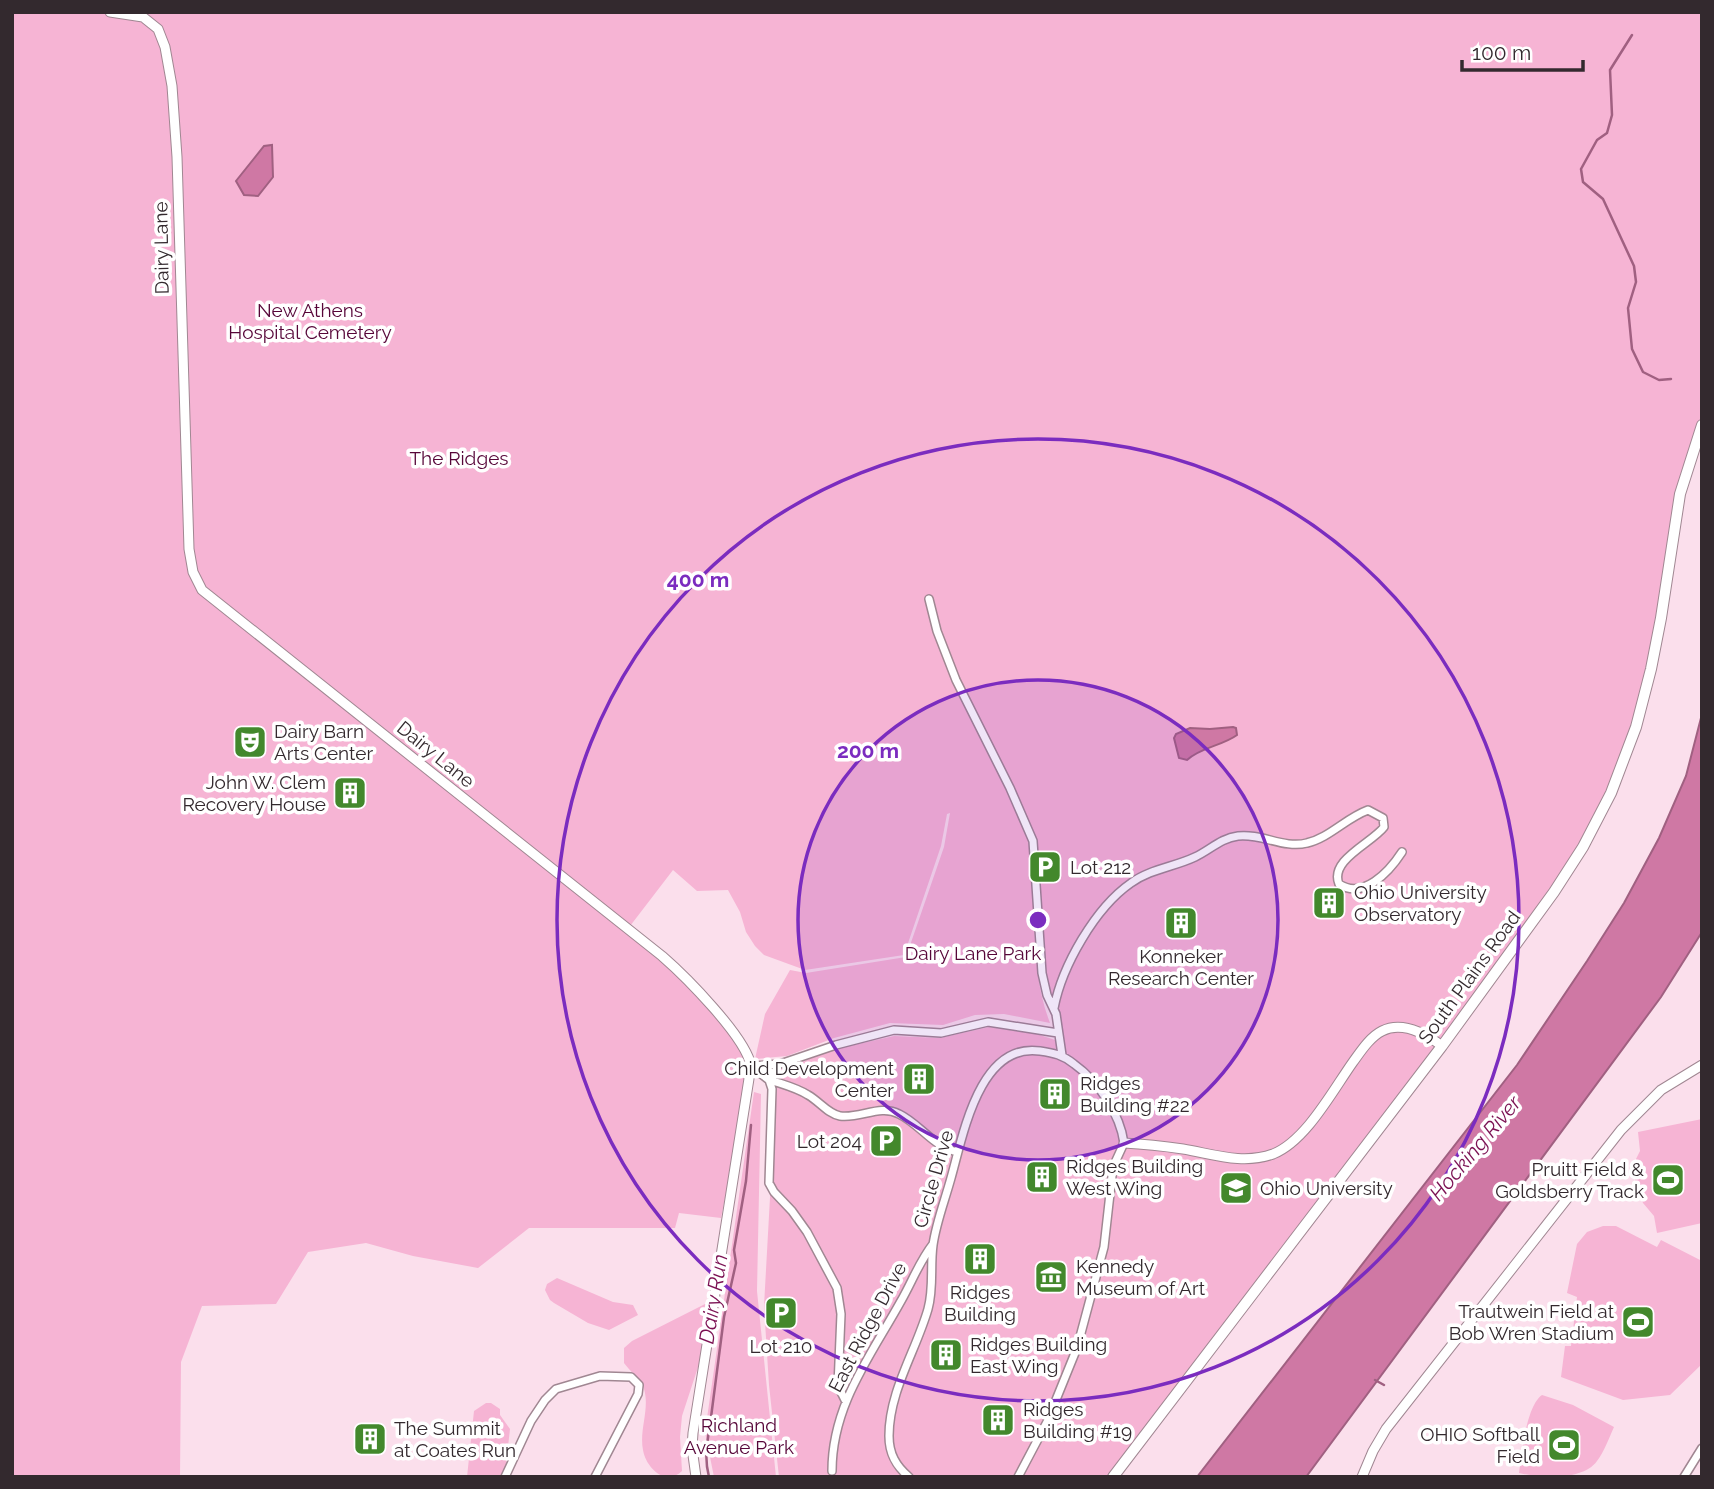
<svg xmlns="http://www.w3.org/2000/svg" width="1714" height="1489" font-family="Raleway,sans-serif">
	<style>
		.green { fill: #f6b4d4 }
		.water { fill: #cf78a4; stroke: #a06081; stroke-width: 2 }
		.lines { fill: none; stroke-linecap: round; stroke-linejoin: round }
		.stream { stroke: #a06081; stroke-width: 2.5 }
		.minor-casing { stroke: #a08792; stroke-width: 10 }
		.tertiary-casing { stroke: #a08792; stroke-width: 11 }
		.secondary-casing { stroke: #a08792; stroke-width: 12 }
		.minor { stroke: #fff; stroke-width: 7 }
		.tertiary { stroke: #fff; stroke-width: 9 }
		.secondary { stroke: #fff; stroke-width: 10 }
		.ring { fill: none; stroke: #7b2cbf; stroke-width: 3.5 }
		.labels { text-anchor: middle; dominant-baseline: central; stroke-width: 7; stroke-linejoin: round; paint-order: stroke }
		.street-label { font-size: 19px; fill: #33292e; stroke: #fff }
		.park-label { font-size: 19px; fill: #570639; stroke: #fff }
		.poi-label { font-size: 19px; fill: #33292e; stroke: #fff; text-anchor: start }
		.water-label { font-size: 21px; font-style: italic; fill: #7b1153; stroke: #fff }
		.centre { fill: #7b2cbf; stroke: #fff; stroke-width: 3.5 }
		.ring-label { font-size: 21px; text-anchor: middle; font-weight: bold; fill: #7b2cbf; stroke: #fff; stroke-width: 7; stroke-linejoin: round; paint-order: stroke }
	</style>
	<rect width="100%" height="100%" fill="#fbdfec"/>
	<path class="green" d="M12,12H1702V448H1694L1680,494L1651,669L1611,793L1554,892L1113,1477H779L769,1385L764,1306L777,1071L836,1049L894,1036L940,1038L989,1027L1037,1034L1055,1040L1057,1020L1047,995L1036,855L1015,808C1020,822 1029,837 1031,853C1037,911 1029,968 1050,1023L1004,1014L975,1015L943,1025L890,1023L834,1038L787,1056L755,1059L765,1014L790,970L806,973L906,957L944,847L950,813L947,814L941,846L904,955L805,970L764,955L755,946L746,932L740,912L728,890L697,891L673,870L627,930L653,949L729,1029L751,1066L721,1218L679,1213L675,1228H529L478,1268L413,1256L366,1243L308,1252L276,1304L202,1306L181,1362L180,1477H12Z
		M754,1092L761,1094L757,1291L776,1477H714L705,1432Z
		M1702,1119V1223L1657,1233L1654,1216L1643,1203L1635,1185L1636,1159L1640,1151L1638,1132Z
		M1603,1226H1616L1657,1247L1661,1240L1702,1261V1364L1670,1395L1623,1400L1561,1377L1565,1346H1571L1577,1297L1567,1293L1577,1244L1587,1232Z
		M557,1278L613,1302L633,1305L638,1315L609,1330L588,1323L554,1303L550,1300L545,1290L547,1284Z
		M707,1303L702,1355L682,1416L680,1437L682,1471C666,1487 646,1468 643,1450C639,1430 650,1409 644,1389C642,1381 629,1370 624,1363V1348L632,1341Z
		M1542,1395L1573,1405L1614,1427C1609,1438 1604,1452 1597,1461C1583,1481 1540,1478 1519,1473C1522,1454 1526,1406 1542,1395Z
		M486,1403H491L500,1409V1415L510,1429L506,1464L502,1477H467L474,1411Z"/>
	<path class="water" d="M272,145L273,177L258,196L244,195L236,181L264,146Z
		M1702,714V932L1661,997L1306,1477H1197L1517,1065L1587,961L1624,903L1659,838L1686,776Z
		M1233,727L1236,728L1237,735C1222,746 1201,747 1187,760L1179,758L1174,738L1176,734L1190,728L1210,729Z"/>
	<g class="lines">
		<path class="stream" d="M1632,35L1610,70L1612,115L1607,133L1597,140L1581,169L1583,182L1603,199L1634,266L1636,282L1628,308L1632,349L1643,372L1659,380L1671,379
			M1375,1380L1384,1385
			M709,1477C704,1458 707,1443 710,1425L724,1317L736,1263L734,1250L746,1181L751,1125"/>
		<defs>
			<path id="minor" d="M929,599L937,631L956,680L1010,788L1033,841L1042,973L1047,995L1056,1014L1062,1055
				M1054,1008C1062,966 1095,908 1131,883C1150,869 1174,867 1195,857C1210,850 1221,838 1238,836C1261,833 1284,849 1307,843C1329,838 1346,818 1368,810L1383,818L1384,827C1372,843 1329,860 1339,884C1363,900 1389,872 1402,852
				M751,1066L769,1080L772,1089L769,1183L774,1192L792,1211L807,1232L837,1288L841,1314L838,1386L845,1400
				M752,1066L780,1064L836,1045L894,1030L941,1033L988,1022L1058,1033
				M759,1068L771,1072L773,1081C785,1085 797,1088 808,1095C819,1101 828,1114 840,1116C860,1119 880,1104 899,1114C920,1124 934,1148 958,1152
				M832,1471C832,1405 870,1357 901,1301C912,1282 919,1262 933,1244
				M505,1477L531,1421L545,1400L556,1389L600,1376L631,1377L639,1385L638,1394L595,1477
				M909,1477C896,1466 889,1454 889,1436C889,1391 916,1351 928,1309C934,1288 930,1266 933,1245C936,1223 945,1200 951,1178C963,1136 979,1042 1040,1051C1054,1053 1063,1055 1074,1064C1098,1081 1120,1114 1124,1143L1113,1167L1104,1247L1077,1348L1047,1422L1018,1477
				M1684,1477L1702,1448"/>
			<path id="tertiary" d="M110,12L143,17L158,29L165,47L172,86L177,157L189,549L193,572L202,590L662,956C685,976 746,1037 751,1066L693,1433L692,1448L696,1477
				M1124,1143C1144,1144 1163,1146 1183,1149C1213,1154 1243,1165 1273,1154C1306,1141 1333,1090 1353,1062C1361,1051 1370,1037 1382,1031C1402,1021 1426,1034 1442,1046
				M1362,1477L1373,1451L1386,1429L1621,1130L1661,1090L1702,1065"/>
			<path id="secondary" d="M1113,1477L1442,1046L1554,892L1583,847L1611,793L1636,727L1651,669L1661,618L1680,494L1702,425"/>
		</defs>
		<use href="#minor" class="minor-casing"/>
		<use href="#tertiary" class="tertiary-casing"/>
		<use href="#secondary" class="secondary-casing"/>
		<use href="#minor" class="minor"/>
		<use href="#tertiary" class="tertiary"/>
		<use href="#secondary" class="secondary"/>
	</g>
	<circle cx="1038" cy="920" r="240" fill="#7b2cbf" fill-opacity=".12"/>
	<g class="ring">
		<circle cx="1038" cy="920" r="240"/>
		<circle cx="1038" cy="920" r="481"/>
	</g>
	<defs>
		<symbol id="theatre-square" viewBox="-11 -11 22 22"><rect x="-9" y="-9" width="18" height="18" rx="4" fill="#43882c" stroke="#fff"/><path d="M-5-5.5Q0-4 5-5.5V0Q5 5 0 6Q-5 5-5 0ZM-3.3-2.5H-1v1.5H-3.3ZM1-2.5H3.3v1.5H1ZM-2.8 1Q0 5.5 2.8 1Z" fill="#fff"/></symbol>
		<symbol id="building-square" viewBox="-11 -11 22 22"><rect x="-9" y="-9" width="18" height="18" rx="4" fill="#43882c" stroke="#fff"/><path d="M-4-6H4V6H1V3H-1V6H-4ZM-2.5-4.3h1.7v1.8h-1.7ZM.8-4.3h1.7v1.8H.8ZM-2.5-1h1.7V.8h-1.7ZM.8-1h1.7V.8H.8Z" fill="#fff"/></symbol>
		<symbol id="parking-square" viewBox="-11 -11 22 22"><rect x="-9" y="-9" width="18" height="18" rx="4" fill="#43882c" stroke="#fff"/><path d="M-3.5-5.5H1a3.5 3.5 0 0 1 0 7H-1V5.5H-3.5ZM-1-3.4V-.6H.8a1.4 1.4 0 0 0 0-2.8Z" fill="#fff"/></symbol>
		<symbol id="stadium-square" viewBox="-11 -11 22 22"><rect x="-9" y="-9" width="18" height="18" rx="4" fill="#43882c" stroke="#fff"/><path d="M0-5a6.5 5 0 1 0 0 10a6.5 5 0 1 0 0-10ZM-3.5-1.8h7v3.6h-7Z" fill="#fff"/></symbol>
		<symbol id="university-square" viewBox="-11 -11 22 22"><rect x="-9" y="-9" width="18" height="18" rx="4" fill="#43882c" stroke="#fff"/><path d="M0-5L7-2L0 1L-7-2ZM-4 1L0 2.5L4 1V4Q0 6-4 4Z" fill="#fff"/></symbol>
		<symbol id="museum-square" viewBox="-11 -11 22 22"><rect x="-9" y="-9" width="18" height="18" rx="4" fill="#43882c" stroke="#fff"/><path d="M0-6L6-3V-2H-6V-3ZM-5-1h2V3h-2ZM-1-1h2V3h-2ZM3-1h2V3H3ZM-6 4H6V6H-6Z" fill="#fff"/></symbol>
	</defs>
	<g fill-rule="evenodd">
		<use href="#theatre-square" x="231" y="723" width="38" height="38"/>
		<use href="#building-square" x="331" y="774" width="38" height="38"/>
		<use href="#parking-square" x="1026" y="848" width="38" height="38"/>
		<use href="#building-square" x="1310" y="884" width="38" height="38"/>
		<use href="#building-square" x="1162" y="904" width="38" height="38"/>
		<use href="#building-square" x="900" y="1060" width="38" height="38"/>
		<use href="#building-square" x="1036" y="1075" width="38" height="38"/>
		<use href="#parking-square" x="867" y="1122" width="38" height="38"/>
		<use href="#building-square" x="1023" y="1158" width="38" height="38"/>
		<use href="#stadium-square" x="1649" y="1161" width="38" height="38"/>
		<use href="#university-square" x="1217" y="1169" width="38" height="38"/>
		<use href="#building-square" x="961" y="1240" width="38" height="38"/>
		<use href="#museum-square" x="1032" y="1258" width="38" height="38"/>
		<use href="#parking-square" x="762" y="1294" width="38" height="38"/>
		<use href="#stadium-square" x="1619" y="1303" width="38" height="38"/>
		<use href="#building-square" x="927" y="1336" width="38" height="38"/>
		<use href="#building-square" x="979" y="1401" width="38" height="38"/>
		<use href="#building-square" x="351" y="1420" width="38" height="38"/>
		<use href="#stadium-square" x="1545" y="1426" width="38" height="38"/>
	</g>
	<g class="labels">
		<g class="street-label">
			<text transform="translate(161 248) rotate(-91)">Dairy Lane</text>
			<text transform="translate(436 754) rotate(39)">Dairy Lane</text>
			<text transform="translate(1469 977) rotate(-54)">South Plains Road</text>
			<text transform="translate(933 1179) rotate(-74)">Circle Drive</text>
			<text transform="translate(867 1327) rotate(-62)">East Ridge Drive</text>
		</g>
		<g class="park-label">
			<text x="310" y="310">New Athens<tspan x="310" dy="22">Hospital Cemetery</tspan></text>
			<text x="459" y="458">The Ridges</text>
			<text x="973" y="953">Dairy Lane Park</text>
			<text x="739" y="1425">Richland<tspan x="739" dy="22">Avenue Park</tspan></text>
		</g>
		<g class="poi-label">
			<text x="274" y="731">Dairy Barn<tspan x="274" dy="22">Arts Center</tspan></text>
			<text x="326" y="782" text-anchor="end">John W. Clem<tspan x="326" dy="22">Recovery House</tspan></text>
			<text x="1070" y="867">Lot 212</text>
			<text x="1354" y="892">Ohio University<tspan x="1354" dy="22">Observatory</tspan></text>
			<text x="1181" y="956" text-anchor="middle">Konneker<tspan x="1181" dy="22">Research Center</tspan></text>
			<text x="894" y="1068" text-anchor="end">Child Development<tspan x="894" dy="22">Center</tspan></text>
			<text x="1080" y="1083">Ridges<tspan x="1080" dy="22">Building #22</tspan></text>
			<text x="862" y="1141" text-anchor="end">Lot 204</text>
			<text x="1066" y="1166">Ridges Building<tspan x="1066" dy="22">West Wing</tspan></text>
			<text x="1644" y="1169" text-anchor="end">Pruitt Field &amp;<tspan x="1644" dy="22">Goldsberry Track</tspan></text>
			<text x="1260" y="1188">Ohio University</text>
			<text x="1076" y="1266">Kennedy<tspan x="1076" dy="22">Museum of Art</tspan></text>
			<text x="980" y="1292" text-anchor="middle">Ridges<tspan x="980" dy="22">Building</tspan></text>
			<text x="1614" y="1311" text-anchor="end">Trautwein Field at<tspan x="1614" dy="22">Bob Wren Stadium</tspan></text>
			<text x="970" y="1344">Ridges Building<tspan x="970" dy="22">East Wing</tspan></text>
			<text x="781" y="1346" text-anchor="middle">Lot 210</text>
			<text x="1023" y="1409">Ridges<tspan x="1023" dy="22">Building #19</tspan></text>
			<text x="394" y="1428">The Summit<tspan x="394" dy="22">at Coates Run</tspan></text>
			<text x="1540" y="1434" text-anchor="end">OHIO Softball<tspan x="1540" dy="22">Field</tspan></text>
		</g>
		<g class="water-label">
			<text transform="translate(1475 1148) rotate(-50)">Hocking River</text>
			<text transform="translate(713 1299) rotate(-81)">Dairy Run</text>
		</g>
	</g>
	<circle cx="1038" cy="920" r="10" class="centre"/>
	<g class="ring-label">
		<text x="698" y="587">400 m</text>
		<text x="868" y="758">200 m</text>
	</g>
	<rect width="1714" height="1489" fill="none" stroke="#33292e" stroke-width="28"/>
	<path d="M1462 60v10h121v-10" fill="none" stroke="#33292e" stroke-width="3.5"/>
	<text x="1472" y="60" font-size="21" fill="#33292e" stroke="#ffffff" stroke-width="5" paint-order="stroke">100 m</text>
</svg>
